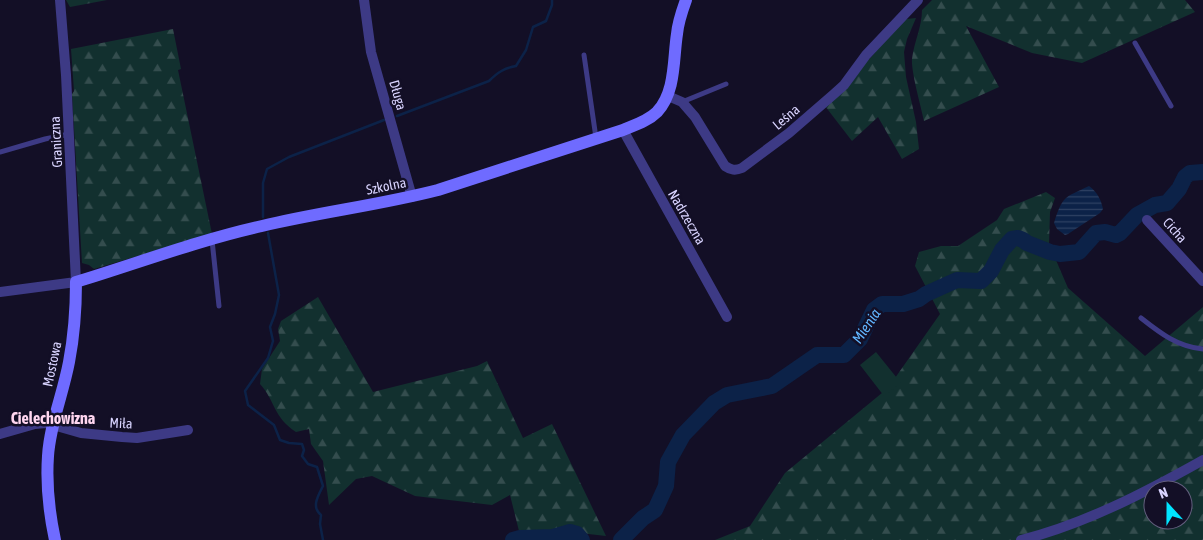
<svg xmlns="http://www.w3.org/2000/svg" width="1203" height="540" font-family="'Asap Condensed',sans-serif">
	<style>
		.forest { fill: url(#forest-firs); fill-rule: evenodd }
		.pitch { fill: #12302f }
		.water { fill: url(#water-rules) }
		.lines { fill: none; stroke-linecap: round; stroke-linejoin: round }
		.stream { stroke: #0c2248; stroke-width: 2.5 }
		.river { stroke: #0c2248; stroke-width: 16 }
		.lane { stroke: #3d3a85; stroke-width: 5 }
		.street { stroke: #3d3a85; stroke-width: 10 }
		.secondary { stroke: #6f6bff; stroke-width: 12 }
		.labels { text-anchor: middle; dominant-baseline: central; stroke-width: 5; stroke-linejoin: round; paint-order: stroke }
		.street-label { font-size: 14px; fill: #d9d4ff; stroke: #130f26 }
		.water-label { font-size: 15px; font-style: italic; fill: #62b6ff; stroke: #130f26 }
		.quarter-label { font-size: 16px; font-weight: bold; fill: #ffd6f0; stroke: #130f26 }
	</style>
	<defs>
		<pattern id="forest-firs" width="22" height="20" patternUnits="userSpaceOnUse" patternTransform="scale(1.25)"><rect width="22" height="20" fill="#12302f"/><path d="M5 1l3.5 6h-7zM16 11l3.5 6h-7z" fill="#344d4e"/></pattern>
		<pattern id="water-rules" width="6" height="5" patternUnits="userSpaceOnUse" patternTransform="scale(1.25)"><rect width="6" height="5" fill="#0c2248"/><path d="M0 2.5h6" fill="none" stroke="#2f4163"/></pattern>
	</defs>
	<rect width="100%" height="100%" fill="#130f26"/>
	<path class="forest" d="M66,0H107L70,7Z
		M932,0H1185L1195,12L1082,63L1032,53L966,26L999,87L924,121C921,106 911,72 912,59C914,42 922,27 922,10Z
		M916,18L907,39L904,52L906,77L916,122L919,149L902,159L878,117L852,141L825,106L872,56L901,22L907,19Z
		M173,29L181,69L178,70L212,234L94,269L89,265L82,263L72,94L74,91L71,49Z
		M1046,192L1055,198L1050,212L1049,244L1068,288L1145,356L1203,307V540H715L750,526L785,473L888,388L940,314L915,266L919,252L941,246H958L997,220L1004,209ZM1153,490H1183V520H1153Z
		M318,297L373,392L477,366L487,361L523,438L552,424L606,536L580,533L572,529L520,535L510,495L492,505L415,496L372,476L356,479L329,505L323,461L311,444L309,429L296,432C273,417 276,402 260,384L262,369L280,341L278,329L281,321Z"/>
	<path class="pitch" d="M876,352L901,383L884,396L860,365Z"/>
	<path class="water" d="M1089,186C1097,192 1101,199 1103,209L1100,213L1068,234L1065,235L1057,229L1054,223C1063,195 1064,198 1089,186Z"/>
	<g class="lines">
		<path class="stream" d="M397,116L489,81C497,73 504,68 516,66L526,50L533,27L546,21L552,5V0
			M263,217V183L267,169L289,157L384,120
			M268,233L279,295L275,314L270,327L273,341L268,358L245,391L248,405L274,425L280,440L289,443L302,444L304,450L302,456L308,464L317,467L323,486C318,496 311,507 321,515L320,524L323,540"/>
		<path class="river" d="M513,540L520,538L553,537L570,532L577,534L582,540
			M621,540L643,518L655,510L666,486L668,462L683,435L714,403L727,395L772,386L817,355H844L860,339L874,310L882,304H903L919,299L926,294L957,280L981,281L991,271L1002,250L1012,239L1018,238L1023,240L1027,243L1050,252L1060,254L1079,252L1096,233L1105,232L1116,235L1120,233L1137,215L1155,205L1167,203L1179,189L1185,177L1190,173L1203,172"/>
		<path class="lane" d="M1135,43L1171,106
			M584,55L596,138
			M682,102L726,84
			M0,152L45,139L69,134
			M212,240L219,306
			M1141,318C1160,333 1178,347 1203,349"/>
		<path class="street" d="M364,0L371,52L412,197
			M668,96L682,102L695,117L725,166C731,170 735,171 742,168L789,133L834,94L844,85L866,55L918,0
			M623,130L727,317
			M1147,220L1203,281
			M0,292L76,282L66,75L60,0
			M0,434L35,424L46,423L81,433L122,437L137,438L188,430
			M1021,540C1085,524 1146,492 1203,460"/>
		<path class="secondary" d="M55,540C49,512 46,485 48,456C50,424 63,394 69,362C74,336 76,309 76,282C138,263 199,240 262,226C320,212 380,205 438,190L623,130C635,125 648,121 657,112C676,92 673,59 677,34C678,22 682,11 686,0"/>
	</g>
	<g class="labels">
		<g class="street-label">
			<text transform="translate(398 95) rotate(74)">Długa</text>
			<text transform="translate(786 117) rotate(-40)">Leśna</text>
			<text transform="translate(56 142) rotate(-93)">Graniczna</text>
			<text transform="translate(386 186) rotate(-11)">Szkolna</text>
			<text transform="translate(687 217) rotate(60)">Nadrzeczna</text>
			<text transform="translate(1175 230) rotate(48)">Cicha</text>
			<text transform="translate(52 364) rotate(-78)">Mostowa</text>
			<text transform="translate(121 423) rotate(3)">Miła</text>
		</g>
		<g class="water-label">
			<text transform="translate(866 326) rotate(-56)">Mienia</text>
		</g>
		<g class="quarter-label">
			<text x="53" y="418">Cielechowizna</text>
		</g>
	</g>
	<g transform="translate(1168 505) rotate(339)"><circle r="24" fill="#130f26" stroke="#625e7d"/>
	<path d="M0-4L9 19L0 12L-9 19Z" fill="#00e5ff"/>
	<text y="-8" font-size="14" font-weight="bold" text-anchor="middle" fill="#d9d4ff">N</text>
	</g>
</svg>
